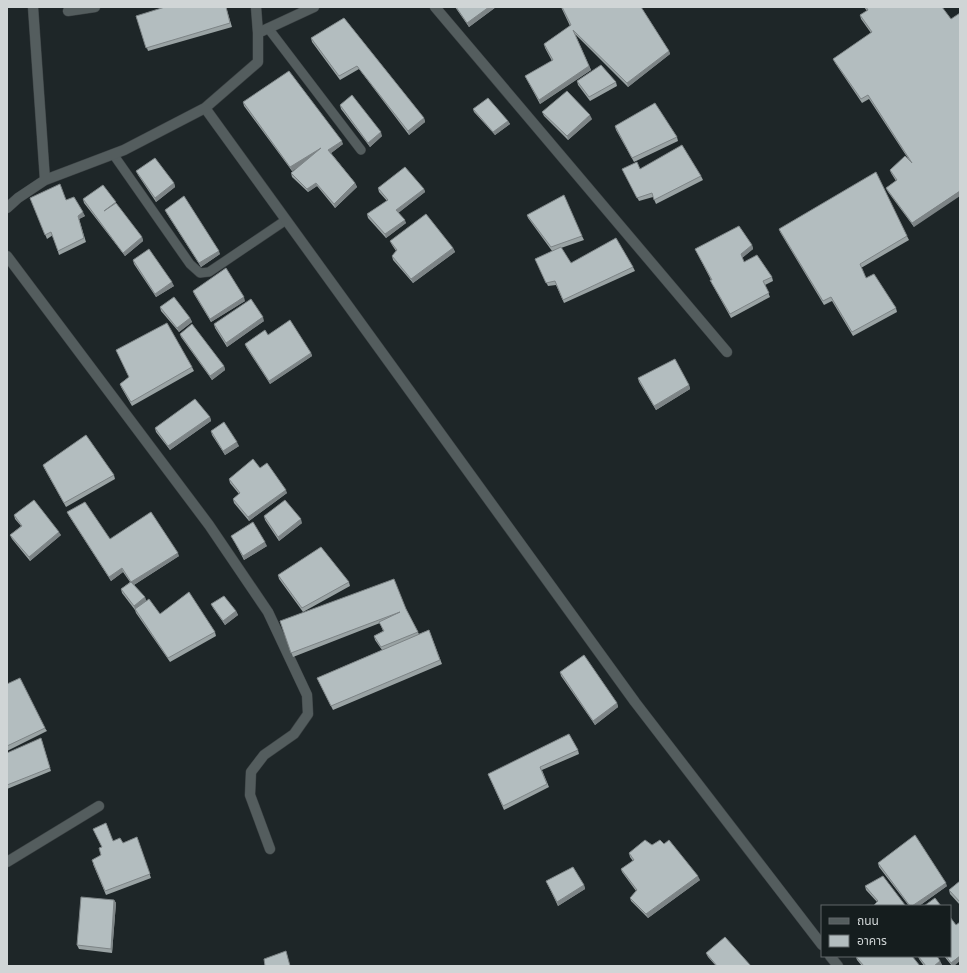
<svg xmlns="http://www.w3.org/2000/svg" width="967" height="973" font-family="'Archivo Narrow','Noto Sans Thai',sans-serif">
	<style>
		.lines { fill: none; stroke-linecap: round; stroke-linejoin: round }
		.service-casing { stroke: #3c4244; stroke-width: 10 }
		.minor-casing { stroke: #3c4244; stroke-width: 11 }
		.service { stroke: #545d5e; stroke-width: 9 }
		.minor { stroke: #545d5e; stroke-width: 10 }
		.wall { fill: #9aa3a4 }
		.shaded-wall { fill: #7d8486 }
		.building { fill: #b3bdbf; stroke: #7d8486 }
	</style>
	<rect width="100%" height="100%" fill="#1e2628"/>
	<g class="lines">
		<defs>
			<path id="service" d="M268,28L361,150
				M113,154L190,264L200,273L209,272L286,220"/>
			<path id="minor" d="M33,7L45,180
				M435,7L727,352
				M68,11L95,7
				M258,33L314,7
				M205,108L635,702L822,945
				M7,208L18,198L45,180L124,150L205,108L258,62V33L256,7
				M7,256L209,525L268,612L307,695L308,714L294,734L264,755L251,772L250,795L270,849
				M7,862L99,806
				M830,956L838,966"/>
		</defs>
		<use href="#service" class="service-casing"/>
		<use href="#minor" class="minor-casing"/>
		<use href="#service" class="service"/>
		<use href="#minor" class="minor"/>
	</g>
	<path class="wall" d="M226,7L232,27L148,51L136,16Z
		M455,7H496L469,27Z
		M561,7H641L669,51L670,54L628,87L575,34L591,70L540,104L527,80L525,76L552,61L545,48L544,44L570,26Z
		M864,7H942L914,227L888,192L886,188L896,181L891,173L890,170L909,160L869,99L862,103L835,63L833,59L871,33L861,19L860,15L867,11Z
		M344,18L424,118L425,122L409,135L359,69L340,80L312,42L311,38Z
		M577,81L616,82L617,86L590,101L578,85Z
		M243,102L343,144L331,153L355,183L357,187L335,208L317,186L308,192L292,177L291,173L298,167L292,171L244,106Z
		M340,105L382,136L370,147L341,109Z
		M473,109L508,121L510,124L495,135L474,112Z
		M542,112L592,119L568,140L544,116Z
		M615,126L677,137L678,141L634,162L616,130Z
		M622,169H640L701,176L703,180L656,204L653,197L639,201Z
		M136,171L174,183L175,187L156,202L138,175Z
		M378,188L424,189L425,192L398,213L406,223L386,238L368,218L367,214L387,201L379,192Z
		M30,198L66,200L85,216L79,219L86,242L59,255L53,235L47,239Z
		M83,199L116,202V204L142,237L143,241L125,256L84,203Z
		M165,210L220,254L201,267L167,214Z
		M527,215L582,236L584,240L561,248L571,263L633,267L635,271L564,303L556,285L548,286L537,263L535,259L552,251L528,218Z
		M779,229L907,236L909,240L861,268L866,278L896,308L897,312L853,336L832,301L824,305L780,232Z
		M390,241L453,248L455,252L413,283L393,260L392,256L396,251L392,245Z
		M752,245L753,249L742,258L744,262L772,277L773,281L765,285L770,297L731,318L712,284L710,280H711L697,253L695,249Z
		M133,260L174,286L156,297L134,264Z
		M193,291L245,301L211,322L194,294Z
		M160,307L190,318L192,322L179,332L161,311Z
		M264,321L227,347L215,328L214,324Z
		M180,334L224,366L225,370L212,380L181,337Z
		M268,335L311,353L312,356L270,384L246,347L245,344Z
		M116,350L192,367L194,371L132,406L121,387L120,384L129,377Z
		M638,378L689,385L690,389L656,410L639,382Z
		M210,417L211,421L170,450L156,432L155,428Z
		M211,431L239,446L225,455L212,435Z
		M43,465L114,475L115,479L66,507L44,468Z
		M260,468L287,493L249,521L234,503L233,499L239,494L230,483L229,479Z
		M67,512L110,539L179,556L134,585L145,597L146,601L160,614L215,632L216,636L170,662L136,613L135,610L122,593L121,589L130,582L123,572L111,581L69,516Z
		M14,515L61,535L30,561L12,539L10,535L21,526L15,519Z
		M264,516L302,523L279,541L265,520Z
		M231,536L267,546L244,560L233,539Z
		M278,575L349,582L350,586L303,612L279,579Z
		M211,604L236,611L238,615L225,625L213,608Z
		M406,609L419,634L429,630L442,664L333,710L317,678L382,650L375,640L374,636L383,631L380,623L293,657L280,621Z
		M560,672L617,703L618,707L595,725L561,676Z
		M7,684L45,728L47,731L7,751Z
		M42,741L51,771L7,789V753Z
		M578,750L579,754L542,770L549,787L504,810L488,774Z
		M93,829L113,841L123,843L137,837L151,878L106,895L93,864L101,855L102,847Z
		M629,853L700,880L648,918L631,901L630,898L636,891L622,872L621,869L633,861L630,857Z
		M878,863L947,886L919,906H909L879,867Z
		M546,881L584,885L585,889L558,906Z
		M960,881V905L950,894L949,890Z
		M865,886L905,906L877,902L866,890Z
		M114,900L116,903L112,953L79,949L77,945Z
		M706,953L751,966H716L708,957Z
		M918,956L940,961L942,965L940,966H924L919,959Z
		M944,956H950L954,966H952Z
		M856,957L920,966H862L857,960Z"/>
	<path class="shaded-wall" d="M489,7H496L469,27L467,23Z
		M669,51L670,54L628,87L627,83Z
		M589,66L591,70L540,104L539,100Z
		M590,115L592,119L568,140L567,136Z
		M424,118L425,122L409,135L408,131Z
		M508,121L510,124L495,135L493,132Z
		M381,132L382,136L370,147L368,143Z
		M342,141L343,144L330,154L328,150Z
		M321,148L322,152L292,171L290,167Z
		M174,183L175,187L156,202L155,198Z
		M316,183L317,186L308,192L307,189Z
		M355,183L357,187L335,208L334,204Z
		M424,189L425,192L397,214L396,210Z
		M960,191V196L914,227L912,223Z
		M83,212L85,216L79,219L86,242L78,216Z
		M405,220L406,223L386,238L385,234Z
		M142,237L143,241L125,256L123,253Z
		M752,245L753,249L742,258L741,254Z
		M453,248L455,252L413,283L411,279Z
		M219,251L220,254L201,267L199,263Z
		M172,282L174,286L156,297L155,294Z
		M244,297L245,301L211,322L210,319Z
		M263,317L264,321L227,347L226,343Z
		M190,318L192,322L179,332L177,328Z
		M311,353L312,356L270,384L269,381Z
		M224,366L225,370L212,380L210,376Z
		M689,385L690,389L656,410L654,406Z
		M210,417L211,421L170,450L168,446Z
		M237,442L239,446L225,455L223,451Z
		M286,490L287,493L249,521L248,517Z
		M301,519L302,523L279,541L278,537Z
		M59,532L61,535L30,561L29,557Z
		M265,542L267,546L244,560L243,556Z
		M178,553L179,556L132,586L131,582Z
		M122,568L123,572L111,581L109,577Z
		M145,597L146,601L135,610L134,606Z
		M236,611L238,615L225,625L223,621Z
		M617,703L618,707L595,725L593,721Z
		M698,876L700,880L648,918L646,914Z
		M946,883L947,886L919,906H912Z
		M584,885L585,889L558,906L557,902Z
		M114,900L116,903L112,953L111,949Z
		M960,956V961L954,966H952L951,963Z
		M940,961L942,965L940,966H934Z"/>
	<path class="building" d="M165,7H226L230,23L146,48L136,16Z
		M456,7H489L467,23Z
		M562,7H641L669,51L627,83L573,30L589,66L539,100L525,76L553,60L544,44L571,25Z
		M866,7H942L951,19L960,13V191L912,223L886,188L897,180L890,170L905,156L912,163L868,95L861,99L833,59L872,32L860,15L868,10Z
		M344,18L424,118L408,131L357,66L339,76L311,38Z
		M601,65L616,82L589,97L577,81Z
		M289,71L342,141L328,150L355,183L334,204L316,183L307,189L291,173L321,148L290,167L243,102Z
		M567,91L590,115L567,136L542,112Z
		M352,95L381,132L368,143L340,105Z
		M488,98L508,121L493,132L473,109Z
		M655,103L677,137L632,158L615,126Z
		M682,145L701,176L654,200L652,193L637,198L622,169L637,162L640,169Z
		M155,158L174,183L155,198L136,171Z
		M405,167L424,189L396,210L405,220L385,234L367,214L388,200L378,188Z
		M876,172L907,236L860,264L866,278L874,274L896,308L852,332L831,297L823,301L779,229Z
		M60,184L66,200L74,197L83,212L78,216L84,238L58,251L51,232L45,235L30,198Z
		M103,185L116,202L104,211L116,203L142,237L123,253L83,199Z
		M564,195L582,236L551,247L527,215Z
		M184,196L219,251L199,263L165,210Z
		M426,214L453,248L411,279L392,256L397,250L390,241Z
		M739,226L752,245L741,254L744,262L757,255L772,277L763,281L769,293L730,314L710,280H712L695,249Z
		M616,238L633,267L563,300L555,281L546,283L535,259L561,247L571,263Z
		M149,249L172,282L155,294L133,260Z
		M226,268L244,297L210,319L193,291Z
		M174,297L190,318L177,328L160,307Z
		M251,299L263,317L226,343L214,324Z
		M290,320L311,353L269,381L245,344L265,330L268,335Z
		M167,323L192,367L131,402L120,384L129,377L116,350Z
		M192,324L224,366L210,376L180,334Z
		M675,359L689,385L654,406L638,378Z
		M195,399L210,417L168,446L155,428Z
		M224,422L237,442L223,451L211,431Z
		M86,435L114,475L64,503L43,465Z
		M253,459L260,468L267,463L286,490L248,517L233,499L240,493L229,479Z
		M34,500L59,532L29,557L10,535L22,526L14,515Z
		M285,500L301,519L278,537L264,516Z
		M85,502L110,539L151,512L178,553L131,582L145,597L134,606L121,589L131,582L122,568L109,577L67,512Z
		M253,522L265,542L243,556L231,536Z
		M321,547L349,582L302,608L278,575Z
		M394,579L406,609L418,632L381,647L374,636L384,631L379,622L400,612L291,653L280,621Z
		M189,592L215,632L168,658L135,609L149,599L160,614Z
		M224,596L236,611L223,621L211,604Z
		M429,630L440,660L331,706L317,678Z
		M584,655L617,703L593,721L560,672Z
		M20,678L45,728L7,746V684Z
		M569,734L578,750L540,767L547,784L503,806L488,774Z
		M41,738L50,768L7,785V753Z
		M106,823L113,841L120,838L123,843L137,837L150,874L105,891L92,860L101,855L99,848L102,847L93,829Z
		M915,835L946,883L912,906H910L878,863Z
		M645,840L652,845L660,840L664,844L669,840L698,876L646,914L630,898L637,890L621,869L634,860L629,853Z
		M573,867L584,885L557,902L546,881Z
		M883,876L905,905L904,906H873L878,901L865,886Z
		M960,881V902L949,890Z
		M81,897L114,900L111,949L77,945Z
		M935,898L941,906H924Z
		M950,917L956,925L960,922V956L951,963L946,956H950Z
		M725,937L751,966H717L706,953Z
		M286,951L290,966H265L264,959Z
		M857,956H912L920,966H864L856,957Z
		M918,956H937L940,961L934,966H926Z"/>
	<rect width="967" height="973" fill="none" stroke="#d0d5d6" stroke-width="16"/>
	<rect x="821" y="905" width="130" height="52" fill="#151d1e" stroke="#606768"/>
	<rect x="829" y="918" width="20" height="6" fill="#545d5e" stroke="#606768"/>
	<text x="857" y="925" font-size="12" fill="#d0d5d6">ถนน</text>
	<rect x="829" y="935" width="20" height="12" fill="#b3bdbf" stroke="#606768"/>
	<text x="857" y="945" font-size="12" fill="#d0d5d6">อาคาร</text>
</svg>
